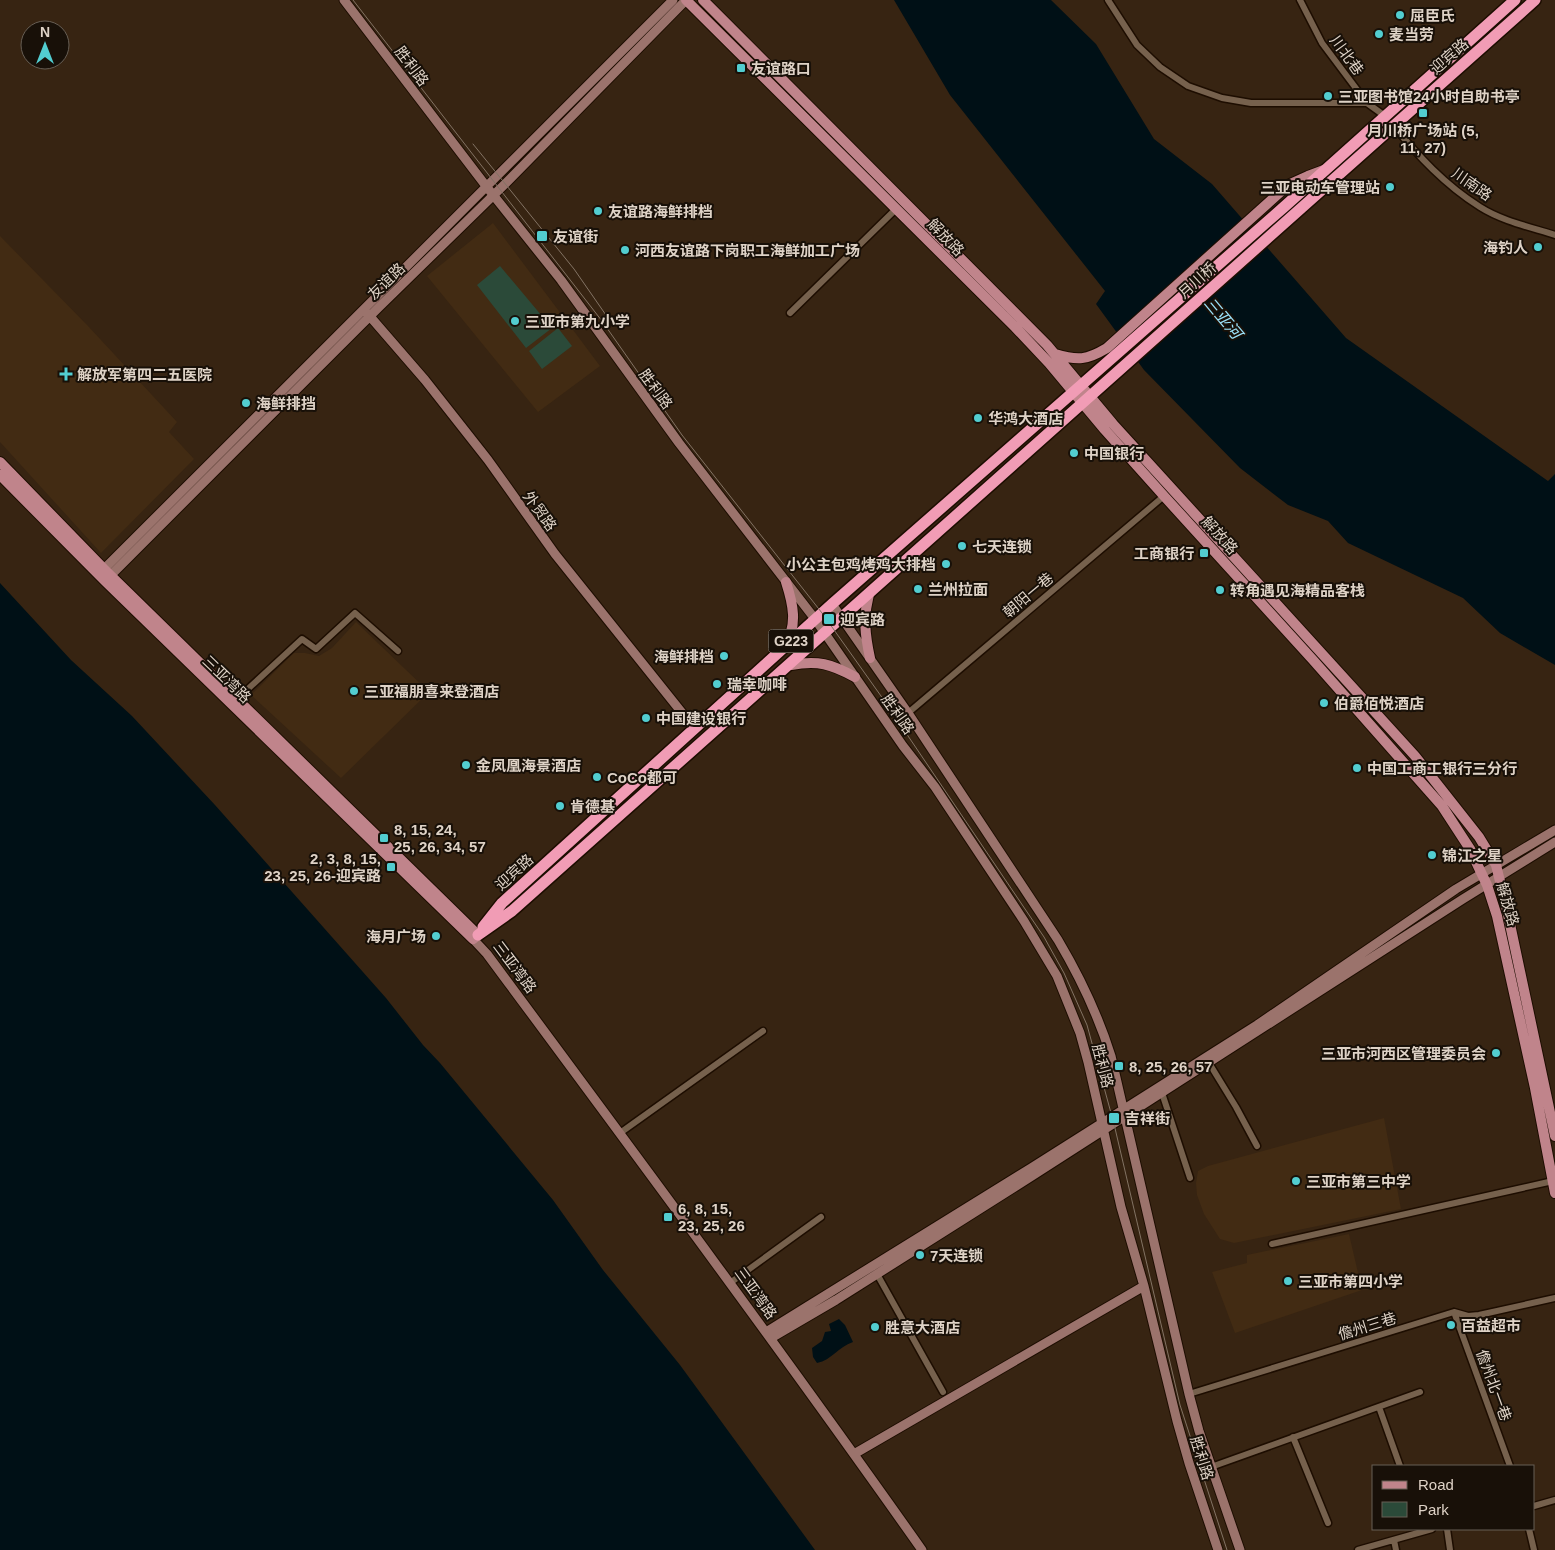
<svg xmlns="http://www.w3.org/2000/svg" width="1555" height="1550" font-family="Arial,'Noto Sans SC',sans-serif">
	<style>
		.built { fill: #422b13 }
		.green { fill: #2b4a39 }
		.water { fill: #001016 }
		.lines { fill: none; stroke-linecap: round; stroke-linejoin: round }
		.street-casing { stroke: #1d0d00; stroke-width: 9 }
		.secondary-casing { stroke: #1d0d00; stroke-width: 11 }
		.primary-casing { stroke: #1d0d00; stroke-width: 12 }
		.highway-casing { stroke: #1d0d00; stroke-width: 14 }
		.street { stroke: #76614d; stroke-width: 6 }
		.secondary { stroke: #9b736c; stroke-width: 9 }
		.primary { stroke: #c0848b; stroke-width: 10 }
		.highway { stroke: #f19cb5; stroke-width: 11 }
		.tram { stroke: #837364; stroke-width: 1 }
		.poi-dot { fill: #52cdd0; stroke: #181008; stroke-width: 2 }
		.labels { text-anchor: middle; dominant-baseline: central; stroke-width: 4; stroke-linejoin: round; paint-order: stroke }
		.shield { fill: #181008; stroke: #a3988d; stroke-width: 1 }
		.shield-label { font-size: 14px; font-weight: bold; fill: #ded2c6 }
		.poi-label { font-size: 15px; font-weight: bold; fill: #ded2c6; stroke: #181008; text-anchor: start }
		.street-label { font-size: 15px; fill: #ded2c6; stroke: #181008 }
		.water-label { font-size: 16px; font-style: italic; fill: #9be1f9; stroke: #181008 }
	</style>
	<rect width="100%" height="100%" fill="#372412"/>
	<path class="built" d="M493,223L600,366L538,412L427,276Z
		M0,236L88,326L177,422L169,432L194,459L101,553L0,442Z
		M356,622L429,692L341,778L251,695L294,653H305L319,656L332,648Z
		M1384,1118L1401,1209L1234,1243L1220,1239L1204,1214L1197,1195L1196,1183L1198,1171L1208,1166Z
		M1349,1234L1362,1290L1235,1333L1212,1272L1247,1263V1255Z"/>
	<path class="green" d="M500,266L552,328L526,348L477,285Z
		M558,328L572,346L542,369L529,351Z"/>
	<path class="water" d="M894,0H1051L1096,44L1154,139L1212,184L1346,338L1548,481L1555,474V665L1500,633L1463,598L1348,543L1328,521L1288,505L1240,468L1144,370L1096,304L1105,291L950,95Z
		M0,583L71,660L132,716L215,805L386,998L423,1045L440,1063L553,1200L603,1270L680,1365L815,1550H0Z
		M839,1319L845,1325L853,1342C838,1347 832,1360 817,1363L813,1357L812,1348L822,1341L825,1332L831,1331L829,1324Z"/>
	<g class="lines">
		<defs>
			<path id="street" d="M1108,0L1137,45L1160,67L1188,86L1222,98L1251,103H1367
				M1300,0L1322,43L1367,103L1385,116
				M1393,125C1418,156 1445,185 1480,207C1502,221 1530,227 1555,235
				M790,313L897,208
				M237,699L302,639L316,649L355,613L398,651
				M908,713L1164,496
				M1209,1063L1236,1107L1257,1146
				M1162,1093L1190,1178
				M620,1133L763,1031
				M1272,1244L1553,1181
				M877,1274L943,1392
				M730,1283L821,1217
				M1454,1312L1510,1466
				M1189,1394L1454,1312L1468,1316L1479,1315L1555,1298
				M1379,1407L1400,1466
				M1293,1437L1328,1523
				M1211,1467L1420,1392
				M1534,1506L1555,1500
				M1447,1529L1450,1550
				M1529,1529L1534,1550
				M1394,1540L1396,1550
				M1358,1550L1432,1529"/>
			<path id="secondary" d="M344,0L486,186L561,280L679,443L815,619L903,746L935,787L1024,921L1057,976L1080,1033L1088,1062L1121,1207L1144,1286L1177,1421L1189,1463L1218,1550
				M367,313L425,380L488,460L555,554L695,729
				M100,573L673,0
				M107,579L379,307L506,183L686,0
				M832,604L908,713L1058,940C1080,977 1098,1015 1111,1056L1189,1394L1199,1431L1240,1550
				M473,939L487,954C633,1151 780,1349 922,1550
				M766,1332L1031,1168L1257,1025L1456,889L1555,830
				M771,1338L836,1300L1032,1176L1463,899L1555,842
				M854,1454L1144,1286"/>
			<path id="primary" d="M686,0L1015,327L1049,363L1105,430L1164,496L1313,660L1442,806L1470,849L1487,885L1497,916L1535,1088L1555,1193
				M703,0L1047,345L1113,424L1415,756L1479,837L1496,865L1507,910L1555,1136
				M1055,354C1078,361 1087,360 1107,348L1288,185L1308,176L1324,170
				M0,462L104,569L478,935L473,939L105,581L0,475
				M869,594C863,617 865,635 870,658
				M785,645C798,625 793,604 786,582
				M791,665C818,660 831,664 855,677"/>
			<path id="highway" d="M483,927L502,903L832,604L1284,207L1515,0
				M478,935L512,911C855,609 1193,302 1535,0"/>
		</defs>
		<use href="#street" class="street-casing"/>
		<use href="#secondary" class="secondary-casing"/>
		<use href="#primary" class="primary-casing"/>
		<use href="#highway" class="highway-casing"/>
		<use href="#street" class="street"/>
		<use href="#secondary" class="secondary"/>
		<use href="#primary" class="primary"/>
		<use href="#highway" class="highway"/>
		<path class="tram" d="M353,0L602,321L682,435L822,613L881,696L1044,937L1064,973L1087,1025L1114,1124L1180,1405L1227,1550
			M473,144L574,269L608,318"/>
	</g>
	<g class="poi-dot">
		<circle cx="1400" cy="15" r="5"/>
		<circle cx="1379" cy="34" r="5"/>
		<rect x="736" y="63" width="10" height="10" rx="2.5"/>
		<circle cx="1328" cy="96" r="5"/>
		<rect x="1418" y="108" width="10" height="10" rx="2.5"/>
		<circle cx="1390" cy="187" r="5"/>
		<circle cx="598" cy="211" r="5"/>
		<rect x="536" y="230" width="12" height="12" rx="2.5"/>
		<circle cx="1538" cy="247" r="5"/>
		<circle cx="625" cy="250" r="5"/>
		<circle cx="515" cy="321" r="5"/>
		<path d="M63.5 366.5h5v5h5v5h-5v5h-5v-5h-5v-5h5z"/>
		<circle cx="246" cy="403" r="5"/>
		<circle cx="978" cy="418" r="5"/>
		<circle cx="1074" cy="453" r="5"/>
		<circle cx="962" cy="546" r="5"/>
		<rect x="1199" y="548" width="10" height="10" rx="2.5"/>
		<circle cx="946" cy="564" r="5"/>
		<circle cx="918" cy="589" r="5"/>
		<circle cx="1220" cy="590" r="5"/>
		<rect x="823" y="613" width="12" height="12" rx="2.5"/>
		<circle cx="724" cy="656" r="5"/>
		<circle cx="717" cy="684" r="5"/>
		<circle cx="354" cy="691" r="5"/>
		<circle cx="1324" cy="703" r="5"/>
		<circle cx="646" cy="718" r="5"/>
		<circle cx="466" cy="765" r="5"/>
		<circle cx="1357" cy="768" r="5"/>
		<circle cx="597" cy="777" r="5"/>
		<circle cx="560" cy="806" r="5"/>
		<rect x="379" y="833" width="10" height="10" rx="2.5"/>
		<circle cx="1432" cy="855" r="5"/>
		<rect x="386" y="862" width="10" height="10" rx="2.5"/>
		<circle cx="436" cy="936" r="5"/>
		<circle cx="1496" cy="1053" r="5"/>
		<rect x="1114" y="1061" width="10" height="10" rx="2.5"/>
		<rect x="1108" y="1112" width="12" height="12" rx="2.5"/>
		<circle cx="1296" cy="1181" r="5"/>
		<rect x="663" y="1212" width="10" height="10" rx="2.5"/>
		<circle cx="920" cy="1255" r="5"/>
		<circle cx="1288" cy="1281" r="5"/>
		<circle cx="1451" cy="1325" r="5"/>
		<circle cx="875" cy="1327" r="5"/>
	</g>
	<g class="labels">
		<rect class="shield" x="768.5" y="629.5" width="45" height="23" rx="4"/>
		<g class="shield-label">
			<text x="791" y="641">G223</text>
		</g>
		<g class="poi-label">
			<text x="1410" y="15">屈臣氏</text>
			<text x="1389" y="34">麦当劳</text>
			<text x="751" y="68">友谊路口</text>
			<text x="1338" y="96">三亚图书馆24小时自助书亭</text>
			<text x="1423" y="130" text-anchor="middle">月川桥广场站 (5,<tspan x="1423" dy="17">11, 27)</tspan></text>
			<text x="1380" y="187" text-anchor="end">三亚电动车管理站</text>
			<text x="608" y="211">友谊路海鲜排档</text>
			<text x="553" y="236">友谊街</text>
			<text x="1528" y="247" text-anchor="end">海钓人</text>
			<text x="635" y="250">河西友谊路下岗职工海鲜加工广场</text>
			<text x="525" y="321">三亚市第九小学</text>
			<text x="77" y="374">解放军第四二五医院</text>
			<text x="256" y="403">海鲜排挡</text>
			<text x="988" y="418">华鸿大酒店</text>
			<text x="1084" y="453">中国银行</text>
			<text x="972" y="546">七天连锁</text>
			<text x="1194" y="553" text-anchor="end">工商银行</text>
			<text x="936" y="564" text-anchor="end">小公主包鸡烤鸡大排档</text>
			<text x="928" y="589">兰州拉面</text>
			<text x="1230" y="590">转角遇见海精品客栈</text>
			<text x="840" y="619">迎宾路</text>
			<text x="714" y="656" text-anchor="end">海鲜排档</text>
			<text x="727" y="684">瑞幸咖啡</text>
			<text x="364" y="691">三亚福朋喜来登酒店</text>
			<text x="1334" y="703">伯爵佰悦酒店</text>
			<text x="656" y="718">中国建设银行</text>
			<text x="476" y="765">金凤凰海景酒店</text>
			<text x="1367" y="768">中国工商工银行三分行</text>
			<text x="607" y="777">CoCo都可</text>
			<text x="570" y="806">肯德基</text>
			<text x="394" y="829">8, 15, 24,<tspan x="394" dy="17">25, 26, 34, 57</tspan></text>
			<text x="1442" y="855">锦江之星</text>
			<text x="381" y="858" text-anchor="end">2, 3, 8, 15,<tspan x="381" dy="17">23, 25, 26-迎宾路</tspan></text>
			<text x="426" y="936" text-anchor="end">海月广场</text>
			<text x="1486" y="1053" text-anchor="end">三亚市河西区管理委员会</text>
			<text x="1129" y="1066">8, 25, 26, 57</text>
			<text x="1125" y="1118">吉祥街</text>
			<text x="1306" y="1181">三亚市第三中学</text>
			<text x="678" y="1208">6, 8, 15,<tspan x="678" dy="17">23, 25, 26</tspan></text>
			<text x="930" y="1255">7天连锁</text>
			<text x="1298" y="1281">三亚市第四小学</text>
			<text x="1461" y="1325">百益超市</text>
			<text x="885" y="1327">胜意大酒店</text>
		</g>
		<g class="street-label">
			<text transform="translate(1347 55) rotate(54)">川北巷</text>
			<text transform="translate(1449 56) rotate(-41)">迎宾路</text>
			<text transform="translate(412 66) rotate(53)">胜利路</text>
			<text transform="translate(1472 184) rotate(35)">川南路</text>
			<text transform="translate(946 237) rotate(46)">解放路</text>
			<text transform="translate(1197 280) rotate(-42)">月川桥</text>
			<text transform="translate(386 281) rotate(-44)">友谊路</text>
			<text transform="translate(656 389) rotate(54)">胜利路</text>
			<text transform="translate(540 511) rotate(54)">外贸路</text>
			<text transform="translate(1220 535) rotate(48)">解放路</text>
			<text transform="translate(1028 595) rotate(-40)">朝阳一巷</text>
			<text transform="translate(227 679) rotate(44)">三亚湾路</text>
			<text transform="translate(898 714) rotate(55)">胜利路</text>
			<text transform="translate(514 872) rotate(-42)">迎宾路</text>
			<text transform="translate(1508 904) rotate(74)">解放路</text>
			<text transform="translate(515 967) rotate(53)">三亚湾路</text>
			<text transform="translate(1103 1066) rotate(76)">胜利路</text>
			<text transform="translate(756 1293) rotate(54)">三亚湾路</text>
			<text transform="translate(1367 1326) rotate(-17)">儋州三巷</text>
			<text transform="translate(1494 1385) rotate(70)">儋州北一巷</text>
			<text transform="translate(1202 1458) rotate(73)">胜利路</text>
		</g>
		<g class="water-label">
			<text transform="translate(1223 318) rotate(50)">三亚河</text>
		</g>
	</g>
	<rect x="1372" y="1465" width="162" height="65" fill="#181008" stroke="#675e54"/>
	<rect x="1382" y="1481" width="25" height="8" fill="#c0848b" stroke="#675e54"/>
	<text x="1418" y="1490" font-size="15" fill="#ded2c6">Road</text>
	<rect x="1382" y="1502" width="25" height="15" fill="#2b4a39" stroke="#675e54"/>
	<text x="1418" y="1515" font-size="15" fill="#ded2c6">Park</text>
	<g transform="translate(45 45)"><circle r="24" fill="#181008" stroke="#675e54"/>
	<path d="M0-4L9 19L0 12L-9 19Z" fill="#52cdd0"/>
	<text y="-8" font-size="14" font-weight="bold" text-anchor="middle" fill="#ded2c6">N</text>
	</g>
</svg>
